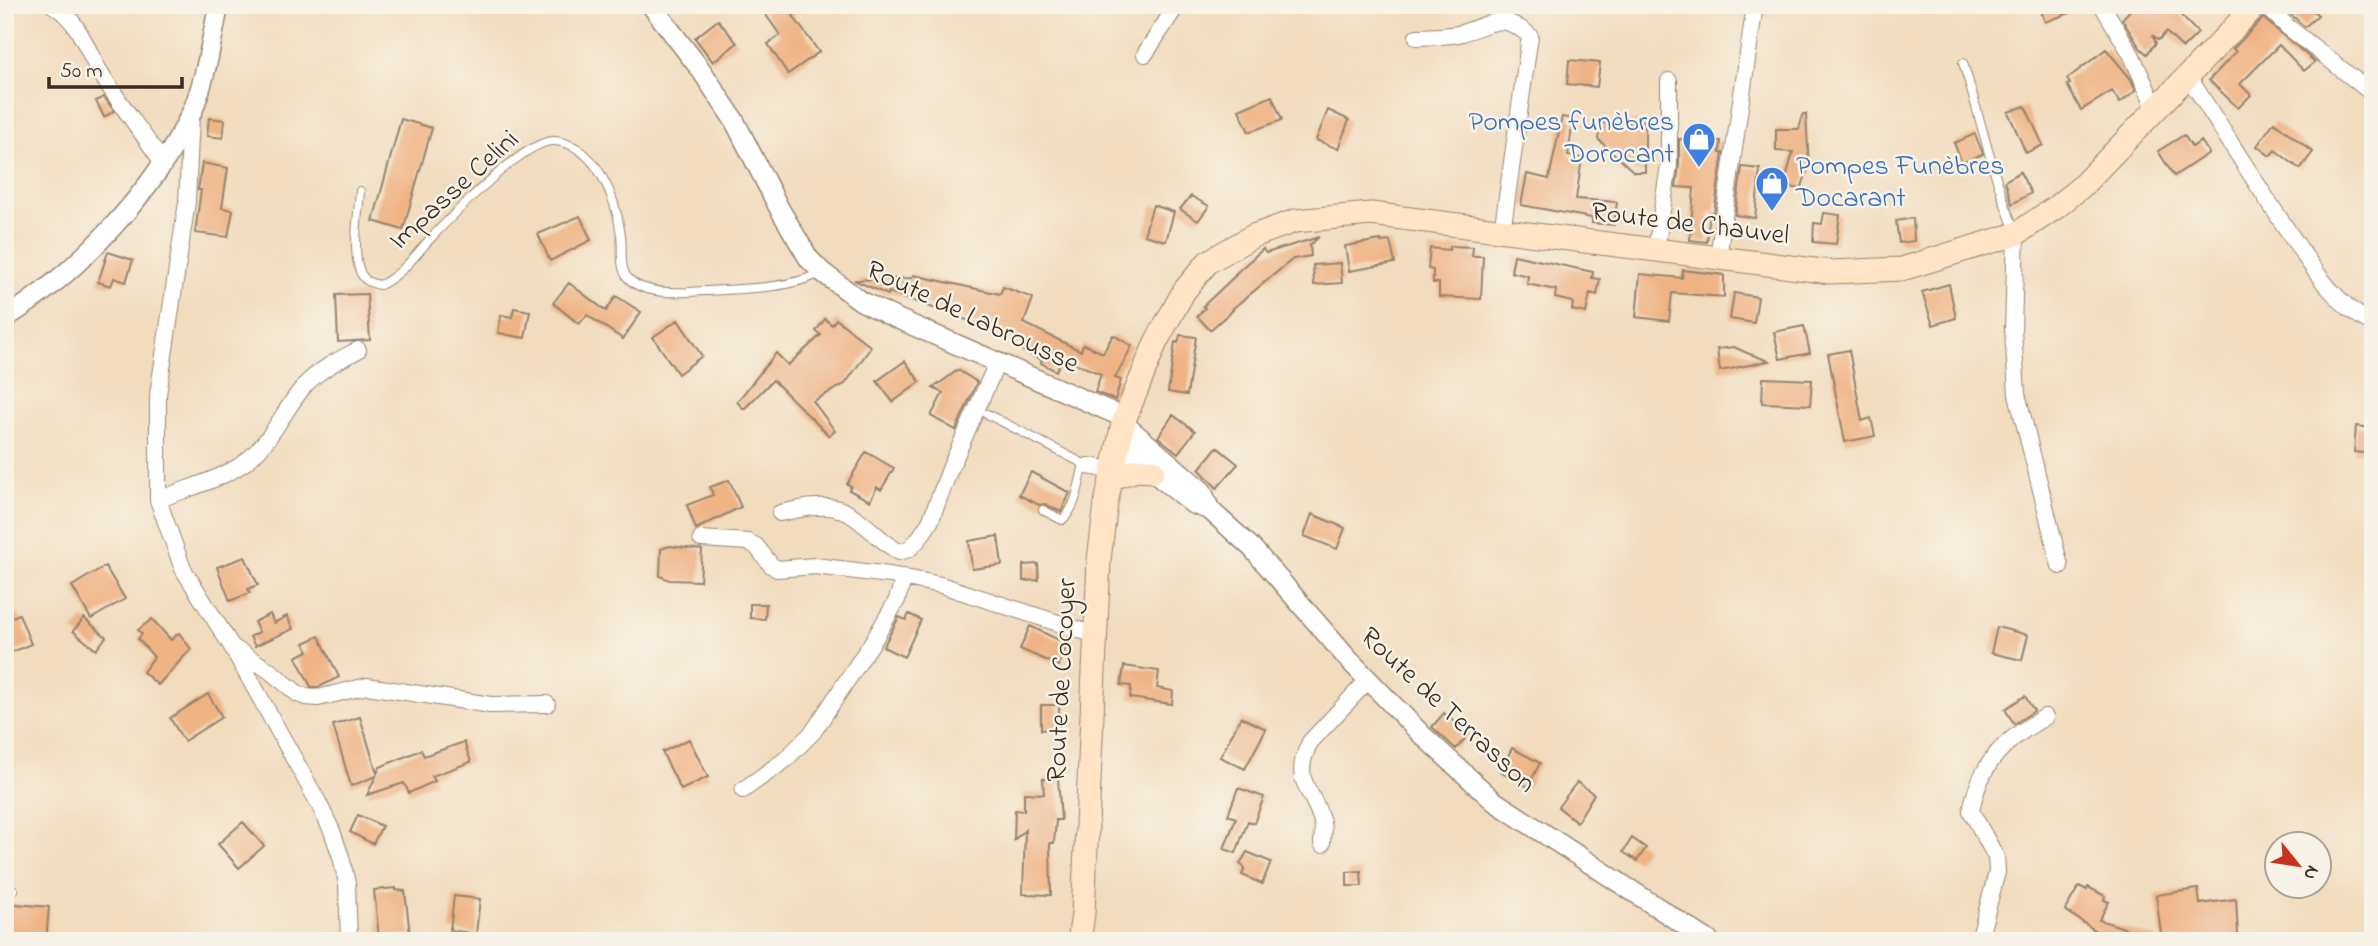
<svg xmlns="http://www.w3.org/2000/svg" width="2378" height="946" font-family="'Indie Flower',sans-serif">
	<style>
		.building { fill: #efb384 }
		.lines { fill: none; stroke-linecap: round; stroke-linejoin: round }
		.service-casing { stroke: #96836e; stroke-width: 10 }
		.minor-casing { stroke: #96836e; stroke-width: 18 }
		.tertiary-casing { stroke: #96836e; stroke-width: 22 }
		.secondary-casing { stroke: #96836e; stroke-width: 25 }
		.service { stroke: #fff; stroke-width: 8 }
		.minor { stroke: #fff; stroke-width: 16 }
		.tertiary { stroke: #fff; stroke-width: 19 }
		.secondary { stroke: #ffe4c6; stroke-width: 23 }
		.labels { text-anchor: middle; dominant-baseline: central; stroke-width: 5; stroke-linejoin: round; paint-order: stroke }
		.shop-label { font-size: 28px; fill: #366cbe; stroke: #f7f3e8; text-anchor: end }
		.street-label { font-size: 28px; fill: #3b2a1e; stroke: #f7f3e8 }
	</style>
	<rect width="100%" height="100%" fill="#f7f3e8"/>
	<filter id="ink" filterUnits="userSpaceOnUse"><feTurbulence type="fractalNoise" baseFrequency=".0143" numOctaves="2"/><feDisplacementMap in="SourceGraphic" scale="14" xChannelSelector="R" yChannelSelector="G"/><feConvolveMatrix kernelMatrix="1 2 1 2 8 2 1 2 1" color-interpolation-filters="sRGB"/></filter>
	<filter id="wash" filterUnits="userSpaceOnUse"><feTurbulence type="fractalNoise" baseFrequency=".00686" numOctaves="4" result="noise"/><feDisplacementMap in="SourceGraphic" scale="28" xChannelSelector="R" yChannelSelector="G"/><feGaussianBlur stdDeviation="1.57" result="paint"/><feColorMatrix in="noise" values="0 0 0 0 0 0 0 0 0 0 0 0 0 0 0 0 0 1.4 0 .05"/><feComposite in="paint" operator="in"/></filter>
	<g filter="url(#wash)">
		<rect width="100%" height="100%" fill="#f1dcbd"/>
		<g id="blocks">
			<path class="building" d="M759,5H808L793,16L819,52L788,74L768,44L780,35Z
				M2039,5H2086L2087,7L2045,22Z
				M2135,5H2171L2198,33L2183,48L2166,32L2159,40L2152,35L2156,43L2147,54L2140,48L2122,19Z
				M2280,5H2307L2318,15L2305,27Z
				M2263,18L2315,62L2304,71L2279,45L2240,84L2251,95L2238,108L2209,80L2236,52L2233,49Z
				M718,20L737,43L713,62L695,38Z
				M2106,49L2131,79L2136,90L2120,103L2112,91L2081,110L2067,85L2070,84L2067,79Z
				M1569,60L1600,63L1597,87L1567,84Z
				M1272,96L1282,120L1249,132L1239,110Z
				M104,97L114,111L104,117L96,101Z
				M2025,106L2043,145L2026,153L2008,112Z
				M1328,110L1349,120L1338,149L1316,140Z
				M1803,114H1806L1809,166L1801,189L1784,186L1793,152L1776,151V129H1799Z
				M1562,117L1573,119L1568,156L1582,158L1576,199L1617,202L1614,225L1592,223V218L1521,205L1527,174L1549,179Z
				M209,118L225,120L223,138L207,136Z
				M401,119L432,128L403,230L373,221Z
				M1645,121V172H1634L1598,139L1600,123Z
				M2274,122L2313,152L2300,169L2275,150L2270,156L2257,146Z
				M1975,134L1983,154L1962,163L1954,143Z
				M2184,135L2192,147L2201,141L2209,153L2174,176L2158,151Z
				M1679,139L1721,141L1720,153H1723L1714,213L1710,212L1707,242L1690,240L1694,188L1676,187L1679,165Z
				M202,163L228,168L222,208L233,210L228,237L195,233L201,190H198Z
				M1742,167L1760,169L1755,218L1735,215Z
				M2020,172L2031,193L2012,204L2005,181Z
				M1191,196L1209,206L1198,221L1180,209Z
				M1153,205L1174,212L1166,241L1144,235Z
				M1824,213L1840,215L1836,244L1813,242L1814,223L1822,224Z
				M580,216L591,240L550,261L538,234Z
				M1913,218L1914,241L1899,243L1896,221Z
				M1319,237L1310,245L1311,256L1293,259L1232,309L1233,310L1210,330L1197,316L1205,308L1203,306L1236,275L1235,274L1263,249L1266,253Z
				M1381,240V242L1390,241L1395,263L1349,271L1345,246Z
				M1450,246L1473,247L1472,256H1483L1481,299L1439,297V283H1433V270L1428,269L1430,248L1449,250Z
				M108,252L133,260L126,282L114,278L111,286L98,282Z
				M1514,255L1593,272L1592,278L1600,279L1597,295L1590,293L1586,313L1572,310L1573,302L1555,298L1556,290L1527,284L1528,276L1511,272Z
				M1340,263L1342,283L1314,285L1313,265Z
				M1683,270L1724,275V297L1672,293L1669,321L1636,317L1640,274L1682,278Z
				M913,275L1000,294L1003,287L1033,298L1024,323L1081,351L1083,344L1103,353L1113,335L1132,346L1115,378L1121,380L1115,400L1095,392L1101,374L1063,358L1056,371L1041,363L1042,360L1023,351L1028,342L889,292L888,295L854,280L912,278Z
				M569,283L606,311L616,296L641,312L623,339L587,315L579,324L553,303Z
				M1949,284L1956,318L1933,325L1922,292Z
				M1734,293L1758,297L1754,323L1730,319Z
				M367,294L370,340L338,342L336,295Z
				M514,308L530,311L525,338L498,333L501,315L512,317Z
				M825,319L832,325L836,319L871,347L845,384L813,401L835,431L829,436L773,380L744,409L737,402L776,353L788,365L821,335L816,331Z
				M678,320L702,356L678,374L653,337Z
				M1804,326L1810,353L1780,359L1774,332Z
				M1180,335L1196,337L1187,395L1168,392L1175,342L1178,343Z
				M1734,347L1747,353L1769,361L1720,371L1717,349Z
				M1849,350L1862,421L1871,418L1875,436L1845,442L1828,354Z
				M905,361L920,382L893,402L877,381Z
				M958,370L977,382L956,430L931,416L943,393L933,388Z
				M1763,378L1812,380L1810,405L1762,403Z
				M1173,415L1195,431L1178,453L1158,437Z
				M2356,426L2373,428V454L2354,452Z
				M1217,447L1238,464L1217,488L1199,469Z
				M866,452L894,468L881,490L877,487L870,501L849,490L851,486L847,484Z
				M1031,472L1070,493L1061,512L1045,504L1039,505L1019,495Z
				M729,480L741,507L696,529L687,505L713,495L710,487Z
				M1312,514L1345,528L1337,549L1304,536Z
				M998,536L1002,565L972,569L969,541Z
				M670,546L702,550L700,581L669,580L660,576L661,549Z
				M245,557L258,585L248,589L250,593L230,601L217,567Z
				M1038,564L1039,580L1023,581V565Z
				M105,566L125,599L91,619L72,586Z
				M750,604H766L765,619L750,618Z
				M19,614L31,644L5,655V620Z
				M270,614L274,623L287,616L293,629L255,646L250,637L259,632L254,622Z
				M909,614L921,620L904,657L883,647L899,617L906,620Z
				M84,618L106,637L96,650L73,631Z
				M152,619L171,640L179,633L191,649L158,685L143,672L154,657L138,639L142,634L138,630Z
				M1030,626L1067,644L1059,666L1020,649Z
				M1997,627L2028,635L2022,660L1991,653Z
				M319,636L339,677L319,687H311L296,657L308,651L304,643Z
				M1124,666L1159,671L1157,688L1173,691L1172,704L1130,698L1131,686L1121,685Z
				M208,694L222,717L184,741L170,718Z
				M2025,696L2034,711L2014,724L2005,709Z
				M1041,705H1059V728L1041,730Z
				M1444,713L1469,734L1456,749L1432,727Z
				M360,717L377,773L380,767L421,750L424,756L464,742L471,762L432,776L435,781L409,793L404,783L367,795L376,776L351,786L333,725Z
				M1241,717L1266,729L1245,769L1220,757Z
				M689,739L708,777L681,790L662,752Z
				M1512,748L1540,763L1528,787L1500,772Z
				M1058,778L1061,820H1056L1054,843H1050L1051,895L1023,894L1025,830L1014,840L1015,810L1024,811V793L1044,794L1043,779Z
				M1577,782L1594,794L1577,822L1558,807Z
				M1238,788L1264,797L1254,823L1248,821L1236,853L1224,849L1236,818L1228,815Z
				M358,815L382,826L373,844L350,832Z
				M243,822L264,846L239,868L218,844Z
				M1632,838L1646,848L1637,861L1623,852Z
				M1247,852L1271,862L1262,884L1242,875L1245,868L1240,864Z
				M1361,871L1362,886H1347V872Z
				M2079,886L2087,890L2088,887L2105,896L2104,900L2109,902L2099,920L2156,938V941H2098L2100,934L2065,910Z
				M396,888V890L405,891L410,935L379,938L374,890Z
				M2198,889L2200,904L2236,899L2238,935L2208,939L2207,937L2162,941L2156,895Z
				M454,896L480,899L476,934L450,930Z
				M5,903L49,907L46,941L5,938Z"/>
		</g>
	</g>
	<g filter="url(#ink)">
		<use href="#blocks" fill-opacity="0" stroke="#96836e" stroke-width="2"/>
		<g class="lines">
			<defs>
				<path id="service" d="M1963,63C1981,119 1993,178 2016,233
					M360,191C359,211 349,264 365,279C369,283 375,284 380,285C402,275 415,255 431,238C452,216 526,138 555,141C597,145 616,199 621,235C623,248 619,266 627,277C640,293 669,293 688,292C728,289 787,291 822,272
					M987,414L1088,466
					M1043,510L1062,520C1077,508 1079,482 1084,464
					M5,890H14"/>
				<path id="minor" d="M53,5C79,20 85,47 100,72C119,103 142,132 163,163
					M2102,5L2131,54L2156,109
					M2265,5L2288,27L2373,94
					M1417,37C1431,36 1448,37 1462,33C1492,24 1501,11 1530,36L1502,232
					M1145,54L1175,8L1174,5
					M2188,76C2220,126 2251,176 2284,225C2309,262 2332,303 2373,324
					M191,116L187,202L158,395V500L183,569L232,647L318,802L332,831L341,857L347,883L349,941
					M2016,234L2013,330L2017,394L2060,566
					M1656,250L1669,165V81
					M1718,258L1755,5
					M1088,466L1113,470
					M158,500C184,489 230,477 250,458C273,438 285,408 305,385C320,369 339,360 358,350
					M780,513C796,510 819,504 835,508C858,513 878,540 899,552L909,549L918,540L930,522L950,469L997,363
					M701,539L748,542L756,546L771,565L777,569L815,566L890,575L941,585L1095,635
					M234,648L270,671L298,694L306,697L318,698L367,686L491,705L547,704
					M743,790L785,760L813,732L875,638L897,600L904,577
					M1322,844C1322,837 1324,829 1322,822C1313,787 1290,783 1310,742L1368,680
					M1979,941L1997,872L1996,857L1971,811C1980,763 2004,740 2045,717"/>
				<path id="tertiary" d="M651,5L701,70L734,120L779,208L809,259L822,272L861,301L889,315L1125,418
					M5,318C76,275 156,189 191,114C206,80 211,41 219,5
					M1123,423L1202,491L1210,510
					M1118,444L1193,504L1210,510L1252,548L1348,659L1421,734L1494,801L1709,941"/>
				<path id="secondary" d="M1111,478L1137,470L1153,471
					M1079,941L1083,914L1099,560L1106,503L1123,423L1156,342L1184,291L1208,262L1253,236L1295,221L1371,214L1830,272L1902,269L2016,234L2055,208L2081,187L2256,5"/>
			</defs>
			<use href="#service" class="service-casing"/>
			<use href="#minor" class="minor-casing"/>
			<use href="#tertiary" class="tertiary-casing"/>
			<use href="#secondary" class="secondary-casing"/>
			<use href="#service" class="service"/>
			<use href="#minor" class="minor"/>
			<use href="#tertiary" class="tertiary"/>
			<use href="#secondary" class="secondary"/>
		</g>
	</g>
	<defs>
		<symbol id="shop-pin" viewBox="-11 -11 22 30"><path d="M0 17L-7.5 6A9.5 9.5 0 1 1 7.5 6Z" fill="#3f7fe0" stroke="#f7f3e8"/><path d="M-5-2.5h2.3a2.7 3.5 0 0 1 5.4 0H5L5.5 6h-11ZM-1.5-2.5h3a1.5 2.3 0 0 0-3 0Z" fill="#fff"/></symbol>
	</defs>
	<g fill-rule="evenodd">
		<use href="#shop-pin" x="1680" y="120" width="38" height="52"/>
		<use href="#shop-pin" x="1753" y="164" width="38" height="52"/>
	</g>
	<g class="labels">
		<g class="shop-label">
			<text x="1674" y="123">Pompes funèbres<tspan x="1674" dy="32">Dorocant</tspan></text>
			<text x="1796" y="167" text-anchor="start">Pompes Funèbres<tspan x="1796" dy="32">Docarant</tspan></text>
		</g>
		<g class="street-label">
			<text transform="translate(455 191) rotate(-42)">Impasse Celini</text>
			<text transform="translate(1690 225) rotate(7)">Route de Chauvel</text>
			<text transform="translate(972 318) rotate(25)">Route de Labrousse</text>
			<text transform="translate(1063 680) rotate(-87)">Route de Cocoyer</text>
			<text transform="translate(1447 711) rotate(43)">Route de Terrasson</text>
		</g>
	</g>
	<rect width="2378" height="946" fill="none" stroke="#f7f3e8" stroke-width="28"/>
	<g transform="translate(2298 865) rotate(120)"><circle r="33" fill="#f7f3e8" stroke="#aca397" stroke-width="2"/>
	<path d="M0-5L12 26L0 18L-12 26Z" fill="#c8321e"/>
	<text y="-10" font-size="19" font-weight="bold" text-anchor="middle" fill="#3b2a1e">N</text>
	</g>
	<path d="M49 77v10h133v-10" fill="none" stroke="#3b2a1e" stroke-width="3.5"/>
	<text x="60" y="77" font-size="21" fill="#3b2a1e" stroke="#f7f3e8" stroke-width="5" paint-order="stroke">50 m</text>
</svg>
